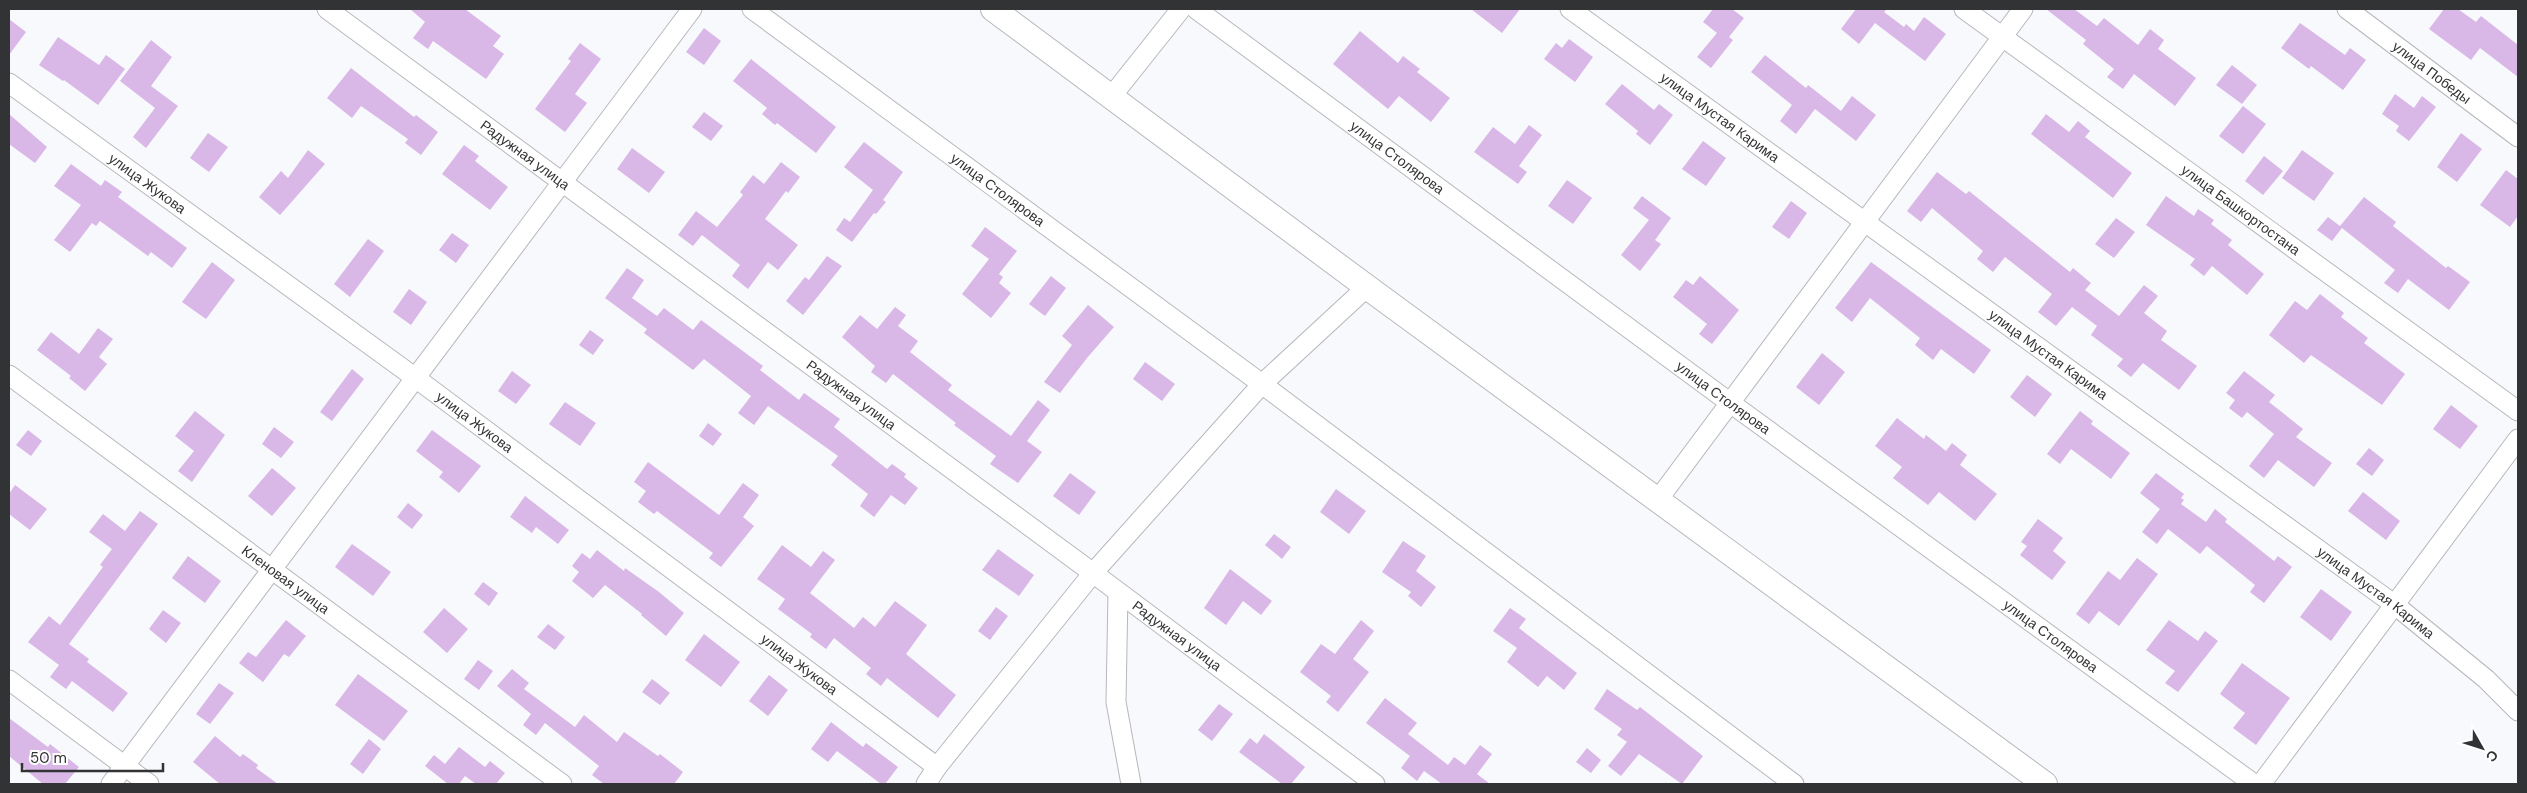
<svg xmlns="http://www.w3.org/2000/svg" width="2527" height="793" font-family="'DM Sans',sans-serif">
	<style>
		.building { fill: #d9b7e7 }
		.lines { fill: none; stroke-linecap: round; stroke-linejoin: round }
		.minor-casing { stroke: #b6b8bb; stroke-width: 21 }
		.major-casing { stroke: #b6b8bb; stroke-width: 26 }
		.minor { stroke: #fff; stroke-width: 19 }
		.major { stroke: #fff; stroke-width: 24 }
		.labels { text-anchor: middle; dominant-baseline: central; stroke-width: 4; stroke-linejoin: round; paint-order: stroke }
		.street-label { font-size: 14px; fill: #323334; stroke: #fff }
	</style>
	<rect width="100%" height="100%" fill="#f8f9fd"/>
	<path class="building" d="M410,9H465L501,36L493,46L504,54L486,79L433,41L428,49L413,38L425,22Z
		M1471,9H1520L1502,33Z
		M1713,9H1732L1744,18L1729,37L1733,40L1711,68L1697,57L1717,33L1703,22Z
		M1856,9H1887L1884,12L1904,27L1906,24L1914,31L1924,17L1946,34L1925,61L1875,23L1859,44L1841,29Z
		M2046,9H2074L2097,26L2104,18L2138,45L2150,29L2164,40L2158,49L2196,78L2175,106L2134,74L2123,89L2107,77L2114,69L2083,44L2086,40Z
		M2444,9H2458L2476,22L2481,16L2518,45V77L2480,48L2471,60L2429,29Z
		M9,19L26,32L9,55Z
		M2300,23L2345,55L2350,48L2366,60L2343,90L2311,66L2309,69L2281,48Z
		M704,28L721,41L704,65L686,52Z
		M1360,31L1398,63L1403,56L1420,69L1417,72L1450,98L1431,122L1399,96L1388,109L1333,64Z
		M58,37L99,65L106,55L125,69L98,105L64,80L63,81L39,65Z
		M1569,39L1593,57L1575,82L1544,59L1556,43L1562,48Z
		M151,40L172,57L151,86L178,106L146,148L133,137L155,108L120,81Z
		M580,43L601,59L575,94L587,103L565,132L535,109L571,61L568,59Z
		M1765,55L1806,88L1808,85L1841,111L1852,96L1876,115L1856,141L1815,109L1796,134L1780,121L1792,105L1751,72Z
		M751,59L836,127L816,153L777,123L775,125L762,114L767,108L733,81Z
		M2232,65L2257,85L2242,104L2216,85Z
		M351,68L414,117L416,115L438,132L421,155L405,143L408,139L361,106L352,118L327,98Z
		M1622,84L1654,110L1659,104L1673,115L1650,145L1636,134L1638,131L1605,104Z
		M2395,94L2414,108L2422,96L2436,107L2409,141L2396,131L2399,126L2382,114Z
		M2243,106L2266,124L2243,154L2219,136Z
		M704,112L723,126L711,141L692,127Z
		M9,114L47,147L35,163L9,144Z
		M2046,114L2069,132L2078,121L2090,131L2085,137L2132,173L2113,198L2031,134Z
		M1529,125L1542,135L1519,166L1527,172L1518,184L1474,152L1493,127L1515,144Z
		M208,133L228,147L209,172L190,158Z
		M2461,133L2482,149L2457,182L2437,167Z
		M1703,141L1726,158L1706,186L1682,169Z
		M864,142L903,172L883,200L886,202L876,214L874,213L852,242L836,230L844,218L850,222L873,190L844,167Z
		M464,145L479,156L475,161L508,187L490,210L442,174Z
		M632,148L665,172L649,193L617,169Z
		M308,150L325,164L280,215L259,197L281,171L288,178Z
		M2302,150L2334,173L2314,201L2282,178Z
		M2264,156L2283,171L2263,195L2245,181Z
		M781,162L800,177L788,193L786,191L765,219L798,245L778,270L768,262L748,289L732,276L740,265L702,235L693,246L678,235L696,211L717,227L743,195L740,192L753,175L764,184Z
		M71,164L101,186L105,180L122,192L118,197L187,248L172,268L151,252L148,256L100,221L96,226L92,223L70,252L54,240L81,205L54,186Z
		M2506,170L2518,179V216L2510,227L2480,205Z
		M1937,172L1966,194L1969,191L2070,272L2073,268L2091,283L2085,290L2119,316L2144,285L2158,296L2144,313L2167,331L2161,340L2197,366L2179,390L2143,363L2131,377L2117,366L2123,359L2091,335L2097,326L2072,307L2056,326L2038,312L2052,294L2005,257L1993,272L1977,259L1983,251L1932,208L1921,222L1907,211Z
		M1567,180L1592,198L1573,224L1548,206Z
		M1642,196L1671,218L1655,240L1661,244L1640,271L1621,255L1649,220L1633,208Z
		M2166,196L2194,216L2198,209L2214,220L2211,224L2232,240L2228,245L2264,274L2247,295L2212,266L2204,276L2190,265L2195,259L2146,225Z
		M2364,197L2396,222L2393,226L2446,268L2448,266L2470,282L2449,310L2408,279L2398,293L2384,283L2395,270L2342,228L2332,241L2317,230L2328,217L2340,226Z
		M1791,201L1807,213L1789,239L1772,227Z
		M2116,218L2135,232L2114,258L2095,244Z
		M985,227L1017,251L999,274L1003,277L999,283L1011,293L991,318L962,294L989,259L971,246Z
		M452,233L469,245L456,263L439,250Z
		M368,239L384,251L350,297L334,284Z
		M827,256L842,266L803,315L786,301L805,277L809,280Z
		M212,262L235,280L206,319L182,302Z
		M1871,262L1991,350L1974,374L1941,349L1933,360L1915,345L1920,338L1870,298L1852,322L1835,308Z
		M627,268L644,280L632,298L657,316L664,308L693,330L701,320L763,366L760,370L799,400L804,393L840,419L834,427L887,469L892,464L906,474L904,477L918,488L905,505L891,495L874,517L860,506L868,494L831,465L838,456L768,406L754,425L738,413L751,396L704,359L693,370L644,333L647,329L605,298Z
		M1051,276L1066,288L1045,316L1029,304Z
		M1700,276L1739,310L1712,344L1699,334L1707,324L1673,297L1686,280L1693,285Z
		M409,289L427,302L411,325L393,312Z
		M2320,294L2344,313L2341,317L2368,338L2364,343L2405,374L2382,405L2311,355L2304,363L2269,335L2295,301L2307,310Z
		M1088,305L1114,327L1087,358L1060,393L1044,382L1072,345L1062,336Z
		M895,307L906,315L898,326L918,341L910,352L952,385L948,390L1011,436L1038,400L1050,410L1027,441L1042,452L1018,483L990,464L996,456L954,425L956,423L893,374L886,383L871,372L875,366L842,337L860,315L877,329Z
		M98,328L113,339L99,357L107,364L85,391L69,378L71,376L37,350L51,332L79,354Z
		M590,330L604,340L593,355L579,345Z
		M1822,353L1845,372L1819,405L1796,387Z
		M1145,362L1175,384L1162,401L1133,379Z
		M352,369L364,379L332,421L320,412Z
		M512,371L531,385L516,404L498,391Z
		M2244,371L2275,395L2269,402L2303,429L2296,437L2332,463L2314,487L2278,460L2264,478L2249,466L2274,434L2247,412L2242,418L2229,408L2235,400L2226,393Z
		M2027,375L2052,394L2035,417L2010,397Z
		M565,402L596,423L580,446L549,424Z
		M2451,405L2478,426L2460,449L2433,429Z
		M195,411L225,435L192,482L178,471L194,451L175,436Z
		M2080,411L2093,421L2091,424L2130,453L2111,479L2071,449L2060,464L2047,454Z
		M1897,418L1924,439L1926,435L1946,451L1952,443L1967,455L1960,465L1997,494L1975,521L1939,492L1928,505L1893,478L1902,467L1875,446Z
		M708,423L722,434L713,446L699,436Z
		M274,427L294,442L281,458L262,444Z
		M28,430L42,441L31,456L16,445Z
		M432,430L481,466L459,493L439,477L443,472L416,451Z
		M2369,448L2384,460L2372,476L2356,464Z
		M648,462L719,515L743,483L759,495L743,517L754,526L721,567L709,558L713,553L657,511L654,514L638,502L646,491L634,482Z
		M272,468L296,488L272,516L248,496Z
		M1070,473L1096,492L1079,515L1053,496Z
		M2156,473L2184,494L2181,498L2184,500L2181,504L2206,522L2215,509L2227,519L2225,522L2274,561L2278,556L2292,567L2264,603L2250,592L2255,585L2207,546L2200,554L2168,529L2157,544L2142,532L2160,509L2140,493Z
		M15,485L47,509L30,530L9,514V494Z
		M1336,489L1366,511L1349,534L1320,512Z
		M2363,492L2400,521L2386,540L2348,511Z
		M525,496L569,530L558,544L536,527L532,533L510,517Z
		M408,503L423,515L412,529L397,517Z
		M140,511L158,524L69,644L89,659L87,662L128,693L113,712L72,681L66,689L50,677L59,665L28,642L49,616L60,625L103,567L100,565L112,549L89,532L103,514L125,531Z
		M2038,519L2063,538L2053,551L2066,562L2052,580L2020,555L2027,546L2021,542Z
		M1274,534L1291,547L1282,559L1265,545Z
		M1403,541L1426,556L1416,571L1436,587L1421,607L1408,596L1411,592L1382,572Z
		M352,544L391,572L373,596L335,567Z
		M782,545L811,567L823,551L835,560L810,593L854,628L863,617L875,627L895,601L927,625L906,654L956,695L938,718L887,678L881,686L866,674L871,668L834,638L826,649L810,637L812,634L778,609L785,599L757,579Z
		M998,549L1034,575L1019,596L982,570Z
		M597,550L624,571L625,568L659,592L684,613L666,636L641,615L642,614L605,585L593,598L572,581L579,572L572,566L582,553L590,559Z
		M188,556L221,581L205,603L172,578Z
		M2137,558L2158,574L2119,626L2099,611L2089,624L2076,614L2108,571L2120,580Z
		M1230,569L1272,601L1261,615L1243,601L1226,625L1204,608Z
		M483,582L498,593L489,606L474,594Z
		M2321,589L2352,612L2331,641L2300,617Z
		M996,607L1008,616L990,640L978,631Z
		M444,608L468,629L447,653L423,632Z
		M1510,608L1526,619L1519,628L1577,673L1564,690L1547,676L1538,687L1507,662L1517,648L1493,631Z
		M163,610L181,623L166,643L149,629Z
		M286,620L306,636L289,657L284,654L263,682L239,663L248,652L256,657Z
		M1361,620L1374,631L1353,659L1369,672L1338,712L1326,702L1331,696L1300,672L1321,644L1335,654Z
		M2169,620L2198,641L2205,631L2218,641L2178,692L2165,683L2175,671L2146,650Z
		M548,624L565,637L555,650L537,637Z
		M704,634L740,662L721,687L685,660Z
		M478,660L493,671L479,690L464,679Z
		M2242,663L2290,698L2256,745L2233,728L2245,713L2220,694Z
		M512,669L529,683L524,689L575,727L584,715L617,742L624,732L658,756L660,754L683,772L674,784H604L592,775L599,766L545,723L536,735L523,725L531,714L497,686Z
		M358,674L408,711L384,741L335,705Z
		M769,675L788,690L768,716L749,701Z
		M652,679L670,693L660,705L642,692Z
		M219,683L234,693L210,724L196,714Z
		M1607,689L1637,710L1640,707L1703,756L1682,784L1639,754L1621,776L1608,766L1627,742L1617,735L1622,729L1594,709Z
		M1385,698L1417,723L1408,734L1448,765L1454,757L1465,765L1480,745L1492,754L1477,774L1490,784H1442L1424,771L1417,781L1401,768L1410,756L1366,723Z
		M1219,704L1233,714L1212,741L1198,730Z
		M9,718L48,747L50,744L79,767L65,784H43L9,756Z
		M831,722L863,747L866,743L898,767L885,784H881L837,751L828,762L811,749Z
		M1264,734L1305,767L1291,784H1282L1239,752L1250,738L1257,744Z
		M215,736L240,757L243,754L258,765L256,768L278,784H220L193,762Z
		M369,739L381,749L363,774L350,764Z
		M459,747L485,767L490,761L505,773L496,784H476L465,776L459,784H448L425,766L434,755L445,764Z
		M1587,748L1601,760L1591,773L1576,762Z"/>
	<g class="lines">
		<defs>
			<g id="minor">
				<path id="s1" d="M327,9L1093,573L1375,784"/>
				<path id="s2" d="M752,9L1262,384L1794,784"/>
				<path id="s3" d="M1196,9L1729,402L2254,784"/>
				<path id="s4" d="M1570,9L2395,605L2486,679L2518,711"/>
				<path id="s5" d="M1964,9L2518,411"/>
				<path id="s6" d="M2347,9L2518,137"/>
				<path id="s7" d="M9,83L417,379L937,767"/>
				<path d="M1111,97L1181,9"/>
				<path id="s8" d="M9,375L562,784"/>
				<path d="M1657,501L2023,9"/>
				<path d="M1118,592L1116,702L1131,784"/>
				<path d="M9,680L149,784"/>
				<path d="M111,784L692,9"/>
				<path d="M926,784L937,767L1093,573L1262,384L1367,287"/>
				<path d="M2261,784L2518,439"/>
			</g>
			<path id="major" d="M993,9L1367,287L2045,784"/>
		</defs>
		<use href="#minor" class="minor-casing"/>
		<use href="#major" class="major-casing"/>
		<use href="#minor" class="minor"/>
		<use href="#major" class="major"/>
	</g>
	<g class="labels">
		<g class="street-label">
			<text stroke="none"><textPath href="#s6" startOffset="106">улица Победы</textPath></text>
			<text stroke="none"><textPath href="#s4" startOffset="185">улица Мустая Карима</textPath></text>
			<text stroke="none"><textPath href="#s1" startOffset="246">Радужная улица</textPath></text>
			<text stroke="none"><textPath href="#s3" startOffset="250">улица Столярова</textPath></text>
			<text stroke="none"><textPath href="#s7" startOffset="171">улица Жукова</textPath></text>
			<text stroke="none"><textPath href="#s2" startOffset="305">улица Столярова</textPath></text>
			<text stroke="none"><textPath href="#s5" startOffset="342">улица Башкортостана</textPath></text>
			<text stroke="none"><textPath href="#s4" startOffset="590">улица Мустая Карима</textPath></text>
			<text stroke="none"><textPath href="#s1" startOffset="651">Радужная улица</textPath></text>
			<text stroke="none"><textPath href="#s3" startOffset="655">улица Столярова</textPath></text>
			<text stroke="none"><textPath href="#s7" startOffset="576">улица Жукова</textPath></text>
			<text stroke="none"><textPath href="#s8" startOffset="344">Кленовая улица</textPath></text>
			<text stroke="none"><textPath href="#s4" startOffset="995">улица Мустая Карима</textPath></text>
			<text stroke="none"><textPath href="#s1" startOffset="1056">Радужная улица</textPath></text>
			<text stroke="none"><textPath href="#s3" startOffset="1060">улица Столярова</textPath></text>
			<text stroke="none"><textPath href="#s7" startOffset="981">улица Жукова</textPath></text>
		</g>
	</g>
	<rect width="2527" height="793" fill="none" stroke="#323334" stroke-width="20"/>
	<g transform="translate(2482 748) rotate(129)" stroke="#ffffff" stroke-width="4" paint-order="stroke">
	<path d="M0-4L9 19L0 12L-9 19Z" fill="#323334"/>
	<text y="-8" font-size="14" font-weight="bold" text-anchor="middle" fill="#323334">С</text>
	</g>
	<path d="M22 763v8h141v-8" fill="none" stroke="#323334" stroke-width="2.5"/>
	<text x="30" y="763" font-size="15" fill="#323334" stroke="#ffffff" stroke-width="4" paint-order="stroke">50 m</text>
</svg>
